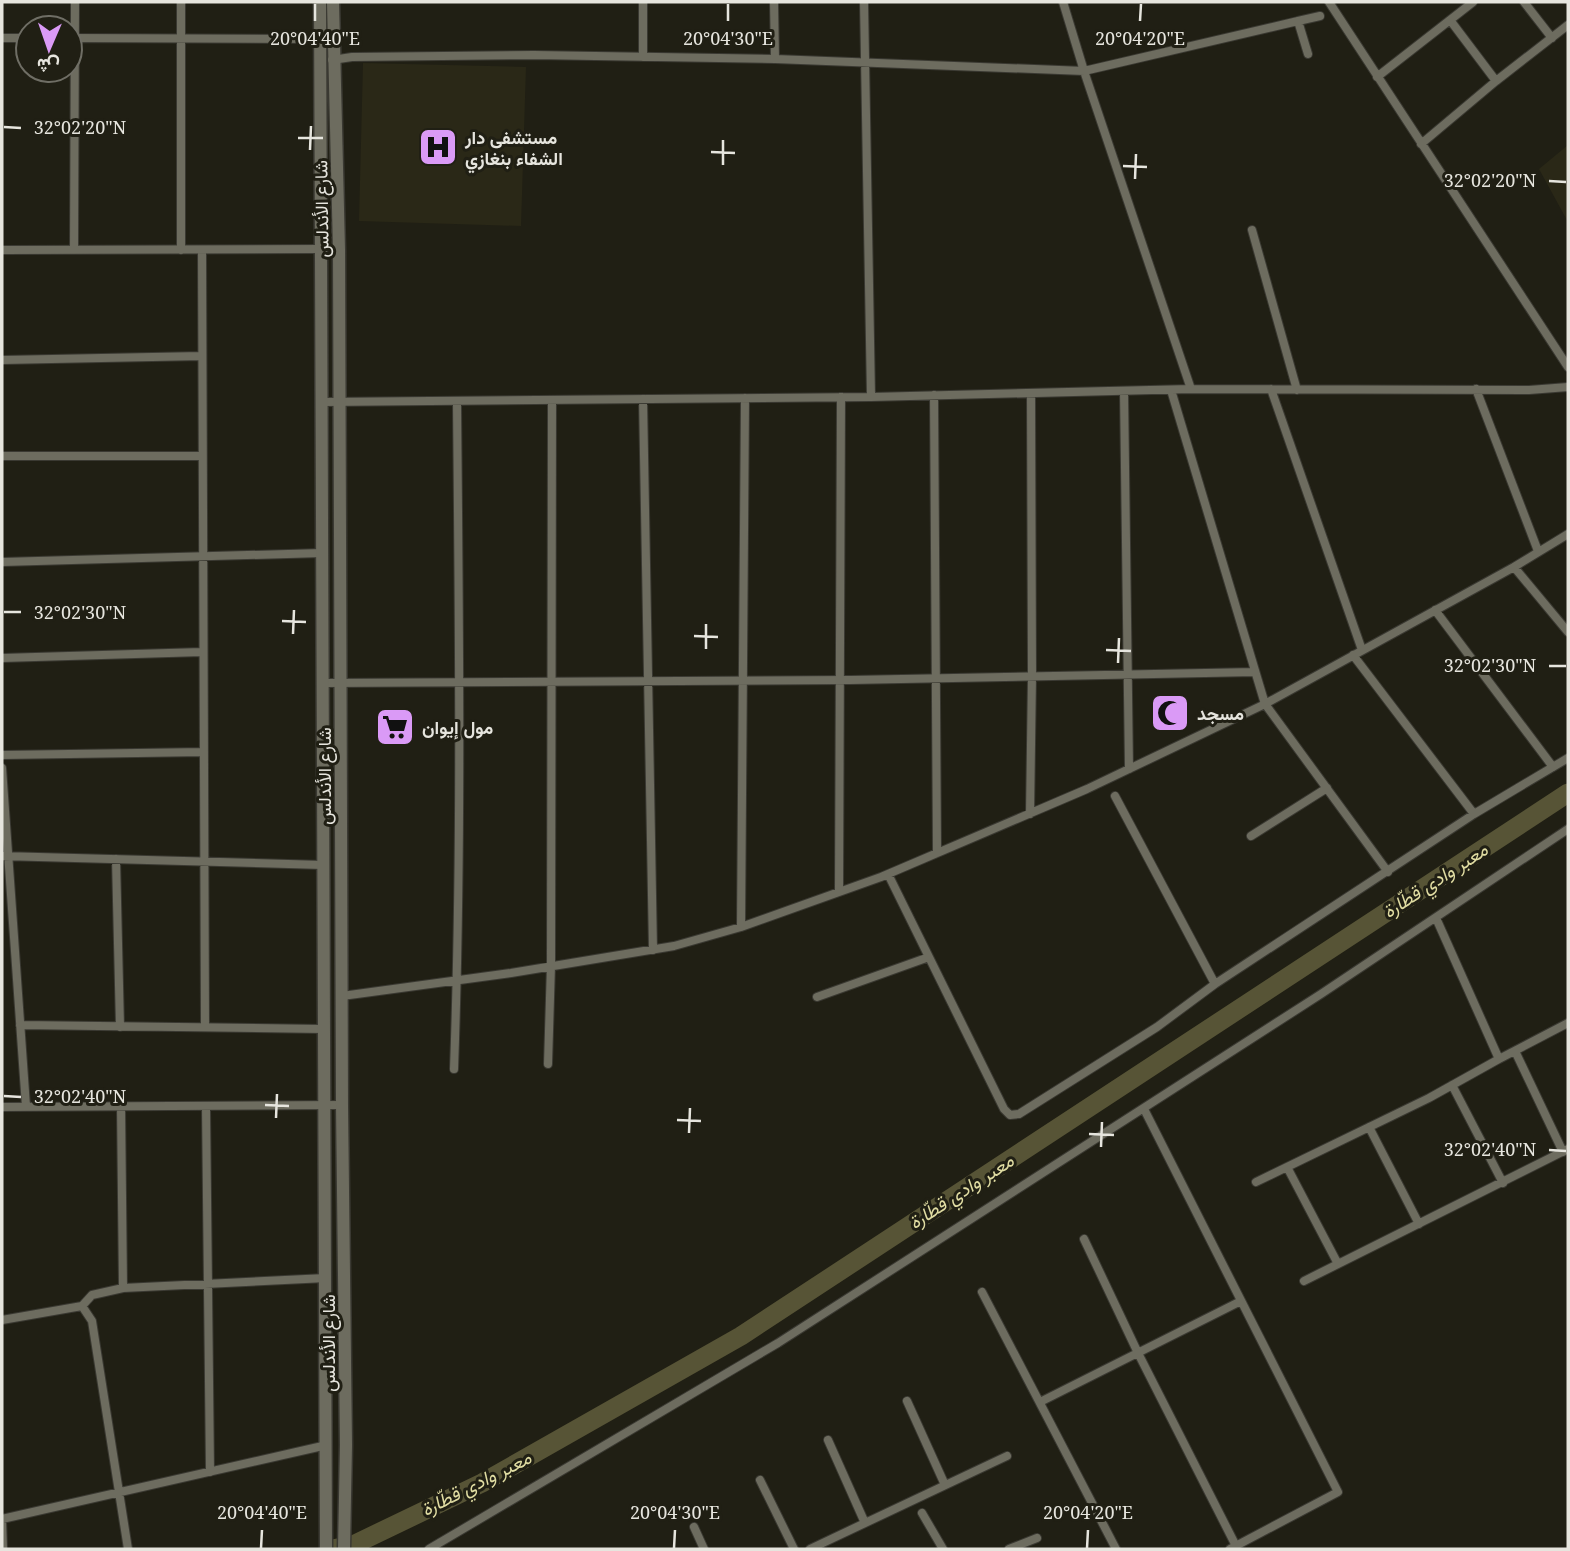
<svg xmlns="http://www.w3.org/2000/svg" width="1570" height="1551" font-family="'Noto Serif',Vazirmatn,serif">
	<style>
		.built { fill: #2a2817 }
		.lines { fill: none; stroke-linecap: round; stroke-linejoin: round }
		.river { stroke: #575436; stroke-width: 19 }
		.minor-casing { stroke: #3a3932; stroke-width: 10 }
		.secondary-casing { stroke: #3a3932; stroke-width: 15 }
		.minor { stroke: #6d6c5f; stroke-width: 8 }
		.secondary { stroke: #6d6c5f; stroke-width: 12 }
		.ticks { fill: none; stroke: #e6e5de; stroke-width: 2.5 }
		.labels { text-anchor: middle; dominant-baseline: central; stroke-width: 6; stroke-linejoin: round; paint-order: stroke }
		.poi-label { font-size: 18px; font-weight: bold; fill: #e6e5de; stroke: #201f14; text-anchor: start }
		.street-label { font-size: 18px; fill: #e6e5de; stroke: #201f14 }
		.water-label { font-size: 19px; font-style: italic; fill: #e0dca2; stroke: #201f14 }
		.ticks-label { font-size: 18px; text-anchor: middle; fill: #e6e5de; stroke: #201f14; stroke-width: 6; stroke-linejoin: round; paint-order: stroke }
	</style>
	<rect width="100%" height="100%" fill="#201f14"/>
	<path class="built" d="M363,63L526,67L521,226L359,221Z
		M1568,145V222L1539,169Z"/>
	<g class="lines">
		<path class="river" d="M332,1549L353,1545L482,1483L741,1336L1568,793"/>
		<defs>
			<path id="minor" d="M181,2V250
				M643,2V57
				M774,2L775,59
				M864,2L871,397
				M1063,2L1084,71L1191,389
				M1329,2L1568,367
				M1524,2L1552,38
				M1450,20L1496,81
				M1298,21L1320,16
				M2,38H28
				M70,38L318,39
				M332,60L352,57L534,55L775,59L1084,71L1298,21L1308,54
				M1377,77L1473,2
				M1421,144L1496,81L1568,25
				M1252,230L1297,390
				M2,250L321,249
				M74,250L75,2
				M202,250L205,1027
				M2,360L202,356
				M1271,389L1362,650
				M1476,389L1538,551
				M1171,390L1265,704L1388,872
				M1124,391L1129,769
				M934,395L937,853
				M643,399L653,950
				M323,402L871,397L1191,389L1529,390L1568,387
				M2,456H202
				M2,562L322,553
				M1514,567L1568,632
				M1435,610L1553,767
				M1353,655L1474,814
				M2,658L202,652
				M323,683L850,680L1255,672
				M2,755L204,752
				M2,768L26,1106
				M1115,796L1215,984
				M1030,814L1032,676L1031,393
				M1251,836L1327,788
				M2,856L323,865
				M116,859L120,1027
				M888,874L1004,1109L1010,1115L1019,1114L1157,1027L1215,984L1474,814L1568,758
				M839,892L841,397
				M741,927L745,398
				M342,996L511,973L674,946L741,927L881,877L1087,789L1265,704L1514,567L1568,534
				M817,997L929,957
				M20,1025L324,1029
				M1515,1051L1563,1152
				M1499,1059L1568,1023
				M548,1064L551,965L552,400
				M454,1069C462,847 459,624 457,401
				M1452,1085L1503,1183
				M121,1106L123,1288
				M206,1106L210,1472
				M2,1107L342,1105
				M1144,1109L1338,1492L1230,1549
				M1369,1127L1419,1224
				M1287,1167L1338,1264
				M1256,1182L1429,1098L1499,1059L1436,918
				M1084,1239L1138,1353L1236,1546
				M1304,1281L1568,1149
				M982,1292L1116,1549
				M82,1306L92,1295L123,1288L326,1278
				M2,1320L82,1306L92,1321L128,1549
				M907,1401L945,1485
				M1040,1402L1241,1301
				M828,1440L865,1523
				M760,1480L794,1549
				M922,1513L943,1549
				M2,1519L327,1445
				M2,1519L3,1549
				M694,1527L704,1549
				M429,1549L778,1343L1321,994L1568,829
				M810,1549L1007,1456
				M1009,1549L1037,1538"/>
			<path id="secondary" d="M320,2L326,1549
				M333,2L339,250L342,1105L346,1445L344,1549"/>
		</defs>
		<use href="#minor" class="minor-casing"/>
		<use href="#secondary" class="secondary-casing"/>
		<use href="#minor" class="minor"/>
		<use href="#secondary" class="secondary"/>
	</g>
	<path class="ticks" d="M315,21V4M728,21V4M1140,21L1141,4M4,127L21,128M298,138H323M310,150L311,126M711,152L735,153M723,165V140M1123,166L1147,167M1135,179L1136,154M1549,181L1566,182M4,612H21M282,621L306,622M293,634L294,610M694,636L718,637M706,649V624M1106,650L1131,651M1118,663L1119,638M1549,666H1566M4,1096L21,1097M265,1105L289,1106M276,1118L277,1094M677,1120L701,1121M689,1133L690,1108M1089,1134L1114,1135M1101,1147L1102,1122M1549,1150L1566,1151M261,1548L262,1530M674,1548L675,1530M1087,1548L1088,1530"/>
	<defs>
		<symbol id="hospital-square" viewBox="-11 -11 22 22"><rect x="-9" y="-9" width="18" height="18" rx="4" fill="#da9af6" stroke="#201f14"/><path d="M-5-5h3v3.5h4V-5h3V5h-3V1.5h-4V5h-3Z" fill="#111"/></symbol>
		<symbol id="mosque-square" viewBox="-11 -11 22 22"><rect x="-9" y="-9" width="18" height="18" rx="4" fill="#da9af6" stroke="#201f14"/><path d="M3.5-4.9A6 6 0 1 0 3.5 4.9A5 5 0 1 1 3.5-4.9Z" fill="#111"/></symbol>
		<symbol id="supermarket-square" viewBox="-11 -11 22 22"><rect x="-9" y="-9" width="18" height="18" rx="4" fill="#da9af6" stroke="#201f14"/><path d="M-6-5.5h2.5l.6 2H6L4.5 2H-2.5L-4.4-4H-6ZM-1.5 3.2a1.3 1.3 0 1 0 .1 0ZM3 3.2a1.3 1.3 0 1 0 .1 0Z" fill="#111"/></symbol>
	</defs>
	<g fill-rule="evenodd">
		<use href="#hospital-square" x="416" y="125" width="44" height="44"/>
		<use href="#mosque-square" x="1148" y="691" width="44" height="44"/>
		<use href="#supermarket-square" x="373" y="705" width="44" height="44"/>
	</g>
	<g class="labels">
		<g class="poi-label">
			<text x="465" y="137">مستشفى دار<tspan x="465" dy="21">الشفاء بنغازي</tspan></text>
			<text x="1197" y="713">مسجد</text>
			<text x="422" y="727">مول إيوان</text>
		</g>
		<g class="street-label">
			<text transform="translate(321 209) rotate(-91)">شارع الأندلس</text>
			<text transform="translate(324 776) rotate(-90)">شارع الأندلس</text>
			<text transform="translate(328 1343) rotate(-90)">شارع الأندلس</text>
		</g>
		<g class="water-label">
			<text transform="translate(1435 880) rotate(-33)">معبر وادي قطّارة</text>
			<text transform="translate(961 1191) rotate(-33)">معبر وادي قطّارة</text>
			<text transform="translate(476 1483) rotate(-27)">معبر وادي قطّارة</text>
		</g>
	</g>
	<g class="ticks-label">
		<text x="315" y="45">20°04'40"E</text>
		<text x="728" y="45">20°04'30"E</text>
		<text x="1140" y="45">20°04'20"E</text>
		<text x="80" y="134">32°02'20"N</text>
		<text x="1490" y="187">32°02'20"N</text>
		<text x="80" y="619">32°02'30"N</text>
		<text x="1490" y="672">32°02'30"N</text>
		<text x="80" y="1103">32°02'40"N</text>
		<text x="1490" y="1156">32°02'40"N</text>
		<text x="262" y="1519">20°04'40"E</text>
		<text x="675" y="1519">20°04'30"E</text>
		<text x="1088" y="1519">20°04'20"E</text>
	</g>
	<rect width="1570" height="1551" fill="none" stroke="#e6e5de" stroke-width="7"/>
	<g transform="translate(49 49) rotate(182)"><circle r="33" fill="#201f14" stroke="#6f6e65" stroke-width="2"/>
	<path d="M0-5L12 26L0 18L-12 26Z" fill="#da9af6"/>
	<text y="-10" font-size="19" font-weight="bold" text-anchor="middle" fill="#e6e5de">ش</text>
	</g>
</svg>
